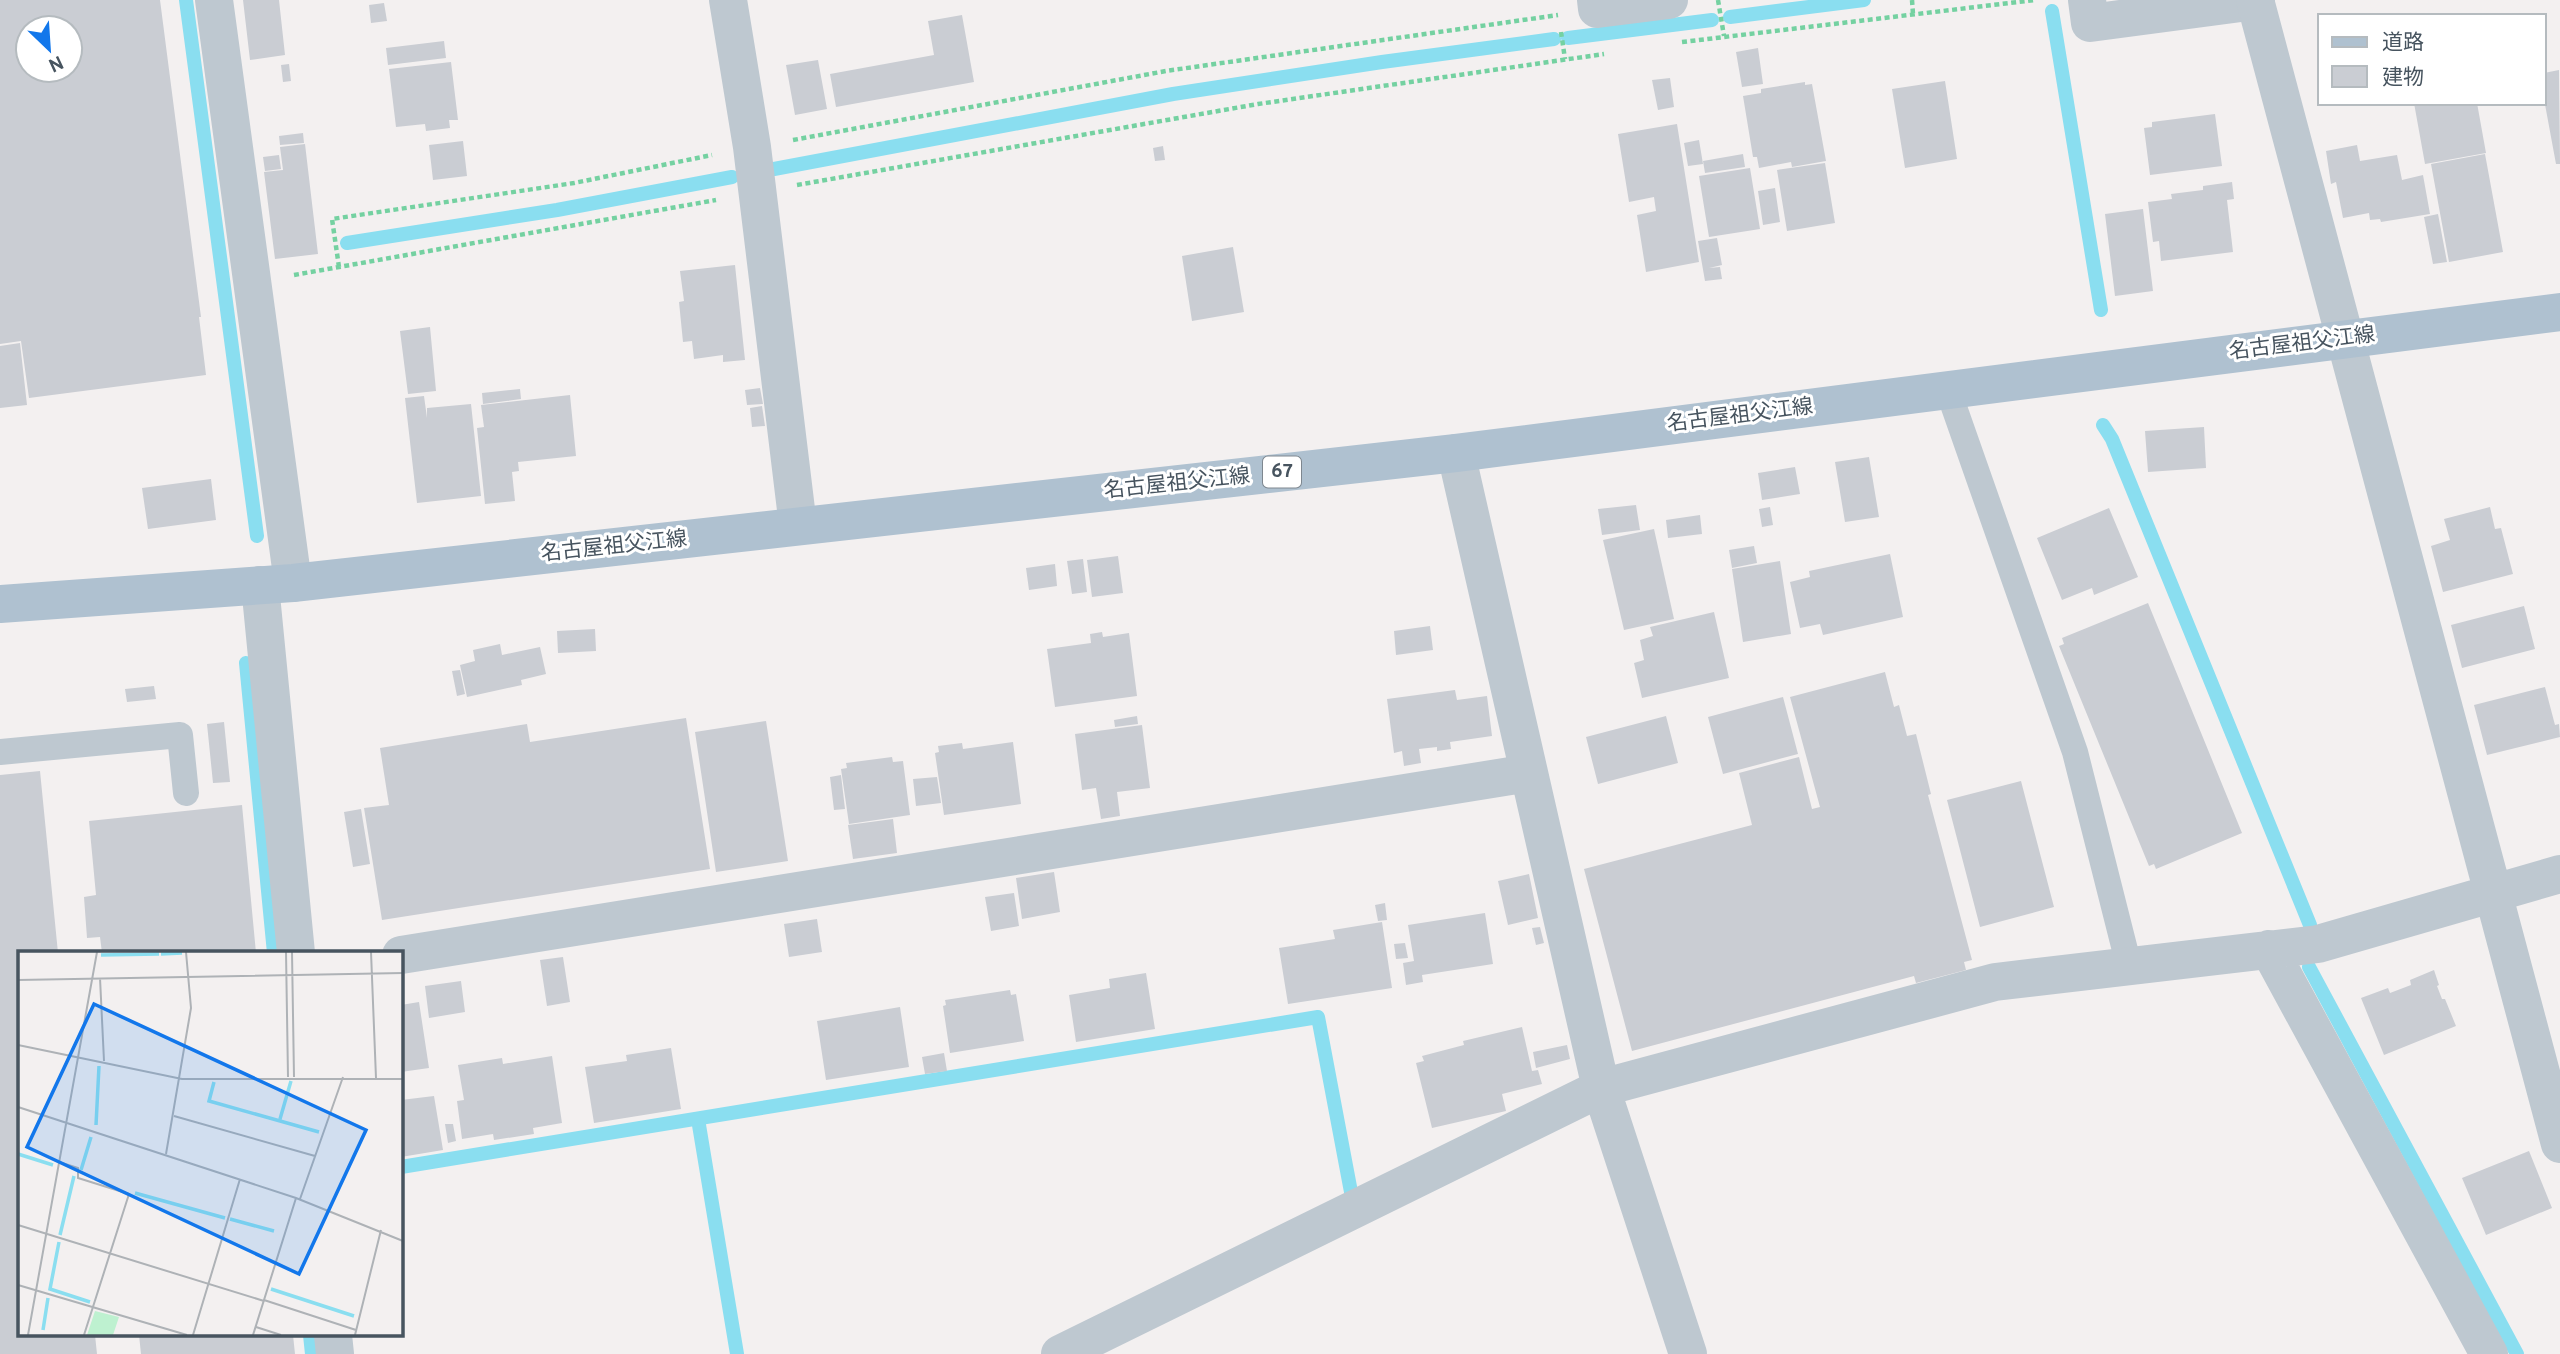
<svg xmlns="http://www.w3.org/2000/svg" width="2560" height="1354" font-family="Overpass,'Noto Sans JP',sans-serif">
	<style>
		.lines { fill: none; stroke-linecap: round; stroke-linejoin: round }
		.stream { stroke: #8adef0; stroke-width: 14 }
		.building { fill: #cacdd3; fill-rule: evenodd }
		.path { stroke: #74d1a1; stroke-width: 4.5; stroke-dasharray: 5 3.5; stroke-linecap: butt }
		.service { stroke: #bec8d0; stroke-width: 26 }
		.minor { stroke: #bec8d0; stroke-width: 38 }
		.tertiary { stroke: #bec8d0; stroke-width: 38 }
		.primary { stroke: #afc1d0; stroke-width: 38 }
		.labels { text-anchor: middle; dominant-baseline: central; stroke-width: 6; stroke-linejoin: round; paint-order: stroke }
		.shield { fill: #fff; stroke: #7e878f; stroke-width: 2 }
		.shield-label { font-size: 19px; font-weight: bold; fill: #47545f }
		.street-label { font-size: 21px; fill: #47545f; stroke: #fff }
		.inset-river { fill: none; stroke: #8adef0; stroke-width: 3.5 }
		.inset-road { fill: none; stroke: #aeb2b6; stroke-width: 2 }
		.view { fill: #1277eb; fill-opacity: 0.15; stroke: #1277eb; stroke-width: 3.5 }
		.inset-edge { fill: none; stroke: #47545f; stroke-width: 3.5 }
	</style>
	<rect width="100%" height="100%" fill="#f3f0f0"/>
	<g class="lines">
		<path class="stream" d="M186,0L257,536
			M2052,11L2101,310
			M1730,17L1864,0
			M1568,38L1712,20
			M774,169L1173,94L1382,62L1554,39
			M347,243L557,210L732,177
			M2103,425L2112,439L2310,925
			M246,663L274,953
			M2309,967L2517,1354
			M698,1119L737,1354
			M401,1167L1318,1017L1351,1192
			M310,1335L312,1354"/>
	</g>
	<path class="building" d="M0,0H160L201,317H199L206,375L29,398L21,341L0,344ZM28,28H70V70H28Z
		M243,0H279L285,55L250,60Z
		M384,3L387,21L371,23L369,5Z
		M962,15L974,82L836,107L830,74L934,55L928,21Z
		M444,41L446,58L388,65L386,48Z
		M1758,48L1763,84L1742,87L1736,52Z
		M818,60L827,109L795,115L786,65Z
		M451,62L458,120H449L450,128L426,131L425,124L396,127L389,69Z
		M289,64L291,81L283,82L281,65Z
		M2559,70L2560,164H2556L2544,99V73Z
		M1670,78L1674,107L1658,110L1652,80Z
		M1945,81L1957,159L1905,168L1892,89Z
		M1805,82V85L1812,84L1826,161L1792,167L1791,162L1759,168L1757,157H1753L1743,96L1761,93V89Z
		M2414,103H2477L2486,153L2425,164Z
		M2215,114L2222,166L2150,175L2144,128L2152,127V122Z
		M1677,124L1699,262L1646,272L1637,215L1656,211L1654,197L1629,202L1618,134Z
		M303,133L304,143L280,145L279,136Z
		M1699,140L1703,164L1688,166L1684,143Z
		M463,141L467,176L433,180L429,145Z
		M305,144L318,254L275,259L264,172L283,170L280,147Z
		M2357,145L2360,161L2397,155L2402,180L2423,175L2430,214L2381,222L2380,219L2370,220L2369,213L2343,218L2336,182L2331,184L2326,151Z
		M1163,146L1165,160L1155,161L1153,148Z
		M1743,154L1745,167L1705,173L1703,161Z
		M2485,154L2503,252L2449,262L2431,164Z
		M279,155L281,169L265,171L263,157Z
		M1825,163L1835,223L1787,231L1777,170Z
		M1750,168L1760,229L1709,237L1699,176Z
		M2232,182L2234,199L2227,200L2233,252L2161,261L2159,241L2153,242L2148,202L2172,199L2171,194L2203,190V186Z
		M1775,188L1780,222L1763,225L1758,191Z
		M2143,209L2153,291L2115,296L2105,214Z
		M2438,214L2447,262L2433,264L2424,217Z
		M1717,238L1722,265L1709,268L1720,267L1722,279L1705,281L1698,241Z
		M1233,247L1244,312L1192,321L1182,256Z
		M735,265L745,360L723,362V355L694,359L692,341L683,342L679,302L684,301L680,271Z
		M430,327L436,391L408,394L400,331Z
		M20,343L27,405L0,408V346Z
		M760,388L763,404L747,405L745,390Z
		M520,389L521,399L483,404L482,393Z
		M570,395L576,456L518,462L519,471L512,472L515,501L485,504L477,428L484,427L481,405Z
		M424,396L427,418V408L471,404L481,496L417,503L405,398Z
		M762,406L765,426L752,427L750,408Z
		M2204,427L2206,468L2148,472L2145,431Z
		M1869,457L1879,517L1845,522L1835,462Z
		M1795,467L1800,494L1762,500L1758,473Z
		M211,479L216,520L148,529L142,488Z
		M1636,505L1640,530L1602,535L1598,509Z
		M1770,507L1773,525L1762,527L1759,509Z
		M2490,507L2495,529L2501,528L2513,574L2443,592L2431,546L2450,540L2444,519Z
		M2109,508L2138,577L2094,595L2092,588L2062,600L2037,538Z
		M1700,515L1702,534L1668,538L1666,520Z
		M1654,529L1674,619L1624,630L1603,540Z
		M1754,546L1757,563L1732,568L1729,550Z
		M1890,554L1903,617L1823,635L1820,624L1800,628L1790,582L1810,577L1809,571Z
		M1118,556L1123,593L1092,597L1087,560Z
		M1083,559L1087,592L1072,594L1067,561Z
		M1780,561L1791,634L1743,642L1732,569Z
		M1055,564L1057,586L1029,590L1026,568Z
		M2148,603L2242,833L2156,869L2154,864L2149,866L2059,646L2064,644L2062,638Z
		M2524,606L2535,649L2462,668L2451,625Z
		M1714,612L1729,678L1642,698L1634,663L1644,660L1640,640L1653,636L1650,627Z
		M1430,626L1433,650L1396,655L1394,631Z
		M595,629L596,651L558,653L557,631Z
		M1102,632L1103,637L1129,633L1137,696L1055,707L1047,649L1091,643L1090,634Z
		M500,644L502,655L540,647L546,674L521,680L522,685L467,697L460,665L475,661L473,650Z
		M460,670L465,694L457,696L452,671Z
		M1885,672L1894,707L1899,705L1907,736L1916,734L1931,794L1928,795L1972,960L1964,962L1966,970L1916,983L1914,976L1632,1051L1584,869L1752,825L1739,773L1799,757L1812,809L1820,807L1790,697Z
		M154,686L156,699L127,702L125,689Z
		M2545,687L2555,725L2559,724L2560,737L2487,755L2474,705Z
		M1455,690L1457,700L1487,696L1492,736L1450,742L1451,749L1437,751V747L1419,749L1421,763L1404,766L1402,751L1394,753L1387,699Z
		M1783,697L1798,754L1723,774L1708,717Z
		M1137,716L1138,724L1115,727L1114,720Z
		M1666,716L1678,763L1598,784L1586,737Z
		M686,718L710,869L382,920L364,808L389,805L380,748L527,724L530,742Z
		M766,721L788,861L716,872L695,732Z
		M224,722L230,782L213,783L207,724Z
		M1142,725L1150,788L1117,792L1120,816L1101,819L1096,788L1082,790L1075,734Z
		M1013,742L1021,804L944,815L935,753L939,752L938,746L962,743L963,749Z
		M892,757L893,762L903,761L910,815L849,824L841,769L847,768L846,763Z
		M40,771L58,953H19V1335H95L97,1354H0V775Z
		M841,775L845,809L834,810L830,777Z
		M937,777L941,803L916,806L913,779Z
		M2021,781L2054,907L1980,927L1947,800Z
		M242,805L256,953H102L100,937L87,938L84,897L96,895L89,821Z
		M361,809L370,864L353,867L344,812Z
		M893,819L897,853L853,859L848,825Z
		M1054,872L1060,912L1022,919L1016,878Z
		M1529,874L1538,918L1508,925L1498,881Z
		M1014,893L1019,926L991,931L985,897Z
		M1385,903L1387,920L1378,921L1375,905Z
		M1485,913L1493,964L1422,975L1423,982L1406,985L1403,963L1414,961L1408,925Z
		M817,919L822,952L789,957L784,924Z
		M1382,922L1392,988L1288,1004L1279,948L1335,939L1333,930Z
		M1540,927L1544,943L1536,945L1532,928Z
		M1405,943L1408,958L1396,959L1394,944Z
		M563,957L570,1002L547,1006L540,960Z
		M2434,970L2439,985L2437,986L2442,999H2445L2456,1026L2384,1055L2361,998L2388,988L2390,993L2411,985L2410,980Z
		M1146,973L1155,1029L1076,1042L1069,995L1110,988L1109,979Z
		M461,981L465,1012L429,1018L425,986Z
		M1010,990L1011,995L1016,994L1024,1041L950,1053L943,1006L946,1005L945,1000Z
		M419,1002L429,1068L401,1072V1005Z
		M900,1007L909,1067L826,1080L817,1021Z
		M1522,1027L1532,1071L1538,1070L1542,1084L1502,1094L1506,1111L1432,1128L1416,1063L1424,1061L1422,1056L1464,1045L1463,1041Z
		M1567,1045L1570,1059L1536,1068L1533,1052Z
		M671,1048L681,1109L594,1123L585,1067L627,1061L626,1055Z
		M944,1053L947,1071L925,1074L922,1057Z
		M552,1056L562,1123L533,1128L534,1134L494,1140L493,1134L462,1139L457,1101L464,1100L458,1065L502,1058L503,1064Z
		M434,1096L443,1150L401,1157V1100Z
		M445,1124H453L456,1141L448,1143Z
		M2529,1151L2552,1208L2486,1235L2462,1178Z
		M139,1335H293L295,1354H141Z"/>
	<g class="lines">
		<path class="path" d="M1718,0L1724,36
			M1912,0L1913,14
			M1561,32L1565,59
			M1682,42L2035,0
			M793,140L1166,71L1558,15
			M797,185L1258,104L1604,54
			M339,267L332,219L574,183L712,155
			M294,275L716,200"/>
		<path class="service" d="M1948,390L2075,752L2129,966
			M0,752L180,735L186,793"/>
		<path class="minor" d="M214,0L293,583
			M728,0L752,147L798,526
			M1596,0L1597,9L1669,0
			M2087,0L2090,23L2256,1
			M2345,338L2560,1144
			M1456,453L1601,1088L1688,1354
			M260,585L296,953
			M2269,949L2489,1354
			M401,955L1529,773
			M333,1335L335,1354
			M1060,1354L1601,1088L1995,982L2318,944L2560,874"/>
		<path class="tertiary" d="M2255,0L2345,338"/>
		<path class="primary" d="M0,604L293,583L1456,453L2560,312"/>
	</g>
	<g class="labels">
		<rect class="shield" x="1263" y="456.5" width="38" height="31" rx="5"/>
		<g class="shield-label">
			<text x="1282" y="472">67</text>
		</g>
		<g class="street-label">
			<text transform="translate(2302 344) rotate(-7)">名古屋祖父江線</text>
			<text transform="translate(1740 416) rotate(-7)">名古屋祖父江線</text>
			<text transform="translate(1177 484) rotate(-6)">名古屋祖父江線</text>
			<text transform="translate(614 547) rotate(-6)">名古屋祖父江線</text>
		</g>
	</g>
	<g transform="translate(18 951)">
		<rect width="385" height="385" fill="#f3f0f0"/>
		<path d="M77,360L101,366L95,384H69Z" fill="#bef1d0"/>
		<path class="inset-river" d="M143,3L164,2M83,4L141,3M196,131L191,150L301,181M262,168L273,130M78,174L81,115M0,203L35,214M63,219L73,186M117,242L207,267M212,268L256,280M42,284L56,225M41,291L32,338L72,351M253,338L336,365M25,379L30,347"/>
		<path class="inset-road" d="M268,1L270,126M274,1L276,126M353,1L358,127M82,27L86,110M0,29L385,22M0,94L164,128H385M0,156L278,247L385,290M156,165L297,205M148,203L173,57L168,1M41,211L60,217V227L111,243L66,384M282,248L325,126M0,274L246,350M0,334L169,384M246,349L338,379M238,376L263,384M10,384L79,1M175,384L222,228M235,384L278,247M337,384L363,279"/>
		<path class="view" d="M76,53L348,179L281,323L9,196Z"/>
		<rect width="385" height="385" class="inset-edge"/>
	</g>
	<rect x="2318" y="14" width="228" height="91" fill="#ffffff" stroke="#b5bbbf" stroke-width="2"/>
	<rect x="2332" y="37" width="35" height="10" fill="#afc1d0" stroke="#b5bbbf" stroke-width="2"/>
	<text x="2382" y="49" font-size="21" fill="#47545f">道路</text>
	<rect x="2332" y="66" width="35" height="21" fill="#cacdd3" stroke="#b5bbbf" stroke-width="2"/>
	<text x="2382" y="84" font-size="21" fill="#47545f">建物</text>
	<g transform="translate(49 49) rotate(155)"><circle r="33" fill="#ffffff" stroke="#b5bbbf" stroke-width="2"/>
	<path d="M0-5L12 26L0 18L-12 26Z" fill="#1277eb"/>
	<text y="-10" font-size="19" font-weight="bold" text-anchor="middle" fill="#47545f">N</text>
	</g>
</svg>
